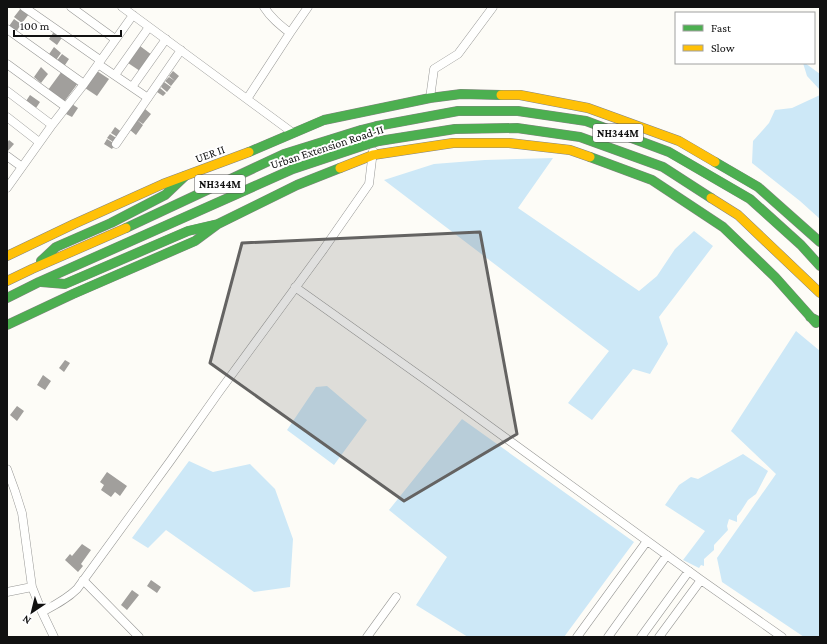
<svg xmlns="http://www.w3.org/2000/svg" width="827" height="644" font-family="'Crimson Pro',serif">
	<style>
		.water { fill: #cde8f7 }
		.building { fill: #a19f9c }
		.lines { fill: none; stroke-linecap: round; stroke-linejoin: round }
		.street-casing { stroke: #979795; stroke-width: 9 }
		.fast-casing { stroke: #858482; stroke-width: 10 }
		.slow-casing { stroke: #858482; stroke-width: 10 }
		.street { stroke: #fffffe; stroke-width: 8 }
		.fast { stroke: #4caf50; stroke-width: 9 }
		.slow { stroke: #ffc107; stroke-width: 9 }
		.fast-bridge-casing { stroke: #858482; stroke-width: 10; stroke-linecap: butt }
		.fast-bridge { stroke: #4caf50; stroke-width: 9 }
		.marked { fill: #646362; fill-opacity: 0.2; stroke: #646362; stroke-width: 3; stroke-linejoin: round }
		.labels { text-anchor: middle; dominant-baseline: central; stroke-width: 4; stroke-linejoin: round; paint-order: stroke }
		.shield { fill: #fff; stroke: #585858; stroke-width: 1 }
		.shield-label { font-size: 11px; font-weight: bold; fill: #111 }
		.street-label { font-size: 12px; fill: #111; stroke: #fff }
	</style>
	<rect width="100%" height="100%" fill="#fdfcf7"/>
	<path class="water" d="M803,63H805L820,74V90L807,76Z
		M820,95V219L800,201L752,163L753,141L769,123L775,110L792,108Z
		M553,158L518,208L639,291L657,276L675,249L694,231L713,246L659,317L668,344L650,374L633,369L592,420L568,403L609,351L384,180L434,164L485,160Z
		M796,331L820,351V637H804L722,582L717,558L776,474L731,431Z
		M327,386L367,420L334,465L287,430L316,387Z
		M462,419L634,542L564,637H468L416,605L447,557L389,510Z
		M743,454L768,471L756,494L748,500L741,511L737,516V522L729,519L727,526L728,530L714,545V550L704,559V566L701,565L699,568L683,560L705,531L665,505L679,485L691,477L698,479Z
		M189,461L213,472L250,464L275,489L293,539L290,587L254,592L166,530L148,548L132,538Z"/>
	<path class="building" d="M21,8L29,14L22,23L14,17Z
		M14,19L21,24L15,34L7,29Z
		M55,30L63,36L57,45L49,39Z
		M140,46L152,55L140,71L128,63Z
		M54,47L61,53L54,63L47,57Z
		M62,54L69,59L63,68L55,63Z
		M41,67L48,74L41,83L34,77Z
		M62,71L78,83L64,102L48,90Z
		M97,71L109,79L97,96L85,88Z
		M173,71L179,76L175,81L169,76Z
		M169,77L175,81L171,86L165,81Z
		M164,82L171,87L167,92L161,87Z
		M160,88L166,93L163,96L157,92Z
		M30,95L40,102L36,108L26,101Z
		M72,104L78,108L72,117L66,114Z
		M145,109L151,114L143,124L137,120Z
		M137,120L143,125L136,135L130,130Z
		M115,127L123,133L119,138L111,133Z
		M110,134L118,139L115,143L107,138Z
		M107,139L115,144L112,149L104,144Z
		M9,140L14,144L7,152V143Z
		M65,360L70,363L64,372L59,368Z
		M43,375L51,381L45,390L37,385Z
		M17,406L24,411L17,421L10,415Z
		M107,472L127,486L120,496L115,492L111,497L101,490L104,485L100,482Z
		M82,544L91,550L81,564L83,566L78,572L65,560L70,554L72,556Z
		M151,580L161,587L157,593L147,586Z
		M132,590L139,595L127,610L121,605Z"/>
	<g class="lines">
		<defs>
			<path id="street" d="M24,7L100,60
				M71,7L115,39
				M122,7L293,133
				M264,7C271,18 280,25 290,33
				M7,29L84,84
				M7,64L66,107
				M98,64L148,98
				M115,75L149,27
				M132,87L166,39
				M7,91L52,125
				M430,98L434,69L458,54L493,7
				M247,99L290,33L308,7
				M7,117L39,142
				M116,144L181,50
				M7,156L22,167
				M7,188L52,125L84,84L133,15
				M295,287L437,388L701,580L782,637
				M7,469L15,491L22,513L32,587L42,612L54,637
				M83,580L139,637
				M7,592L32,587
				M42,612C55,605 67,599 77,589L171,460L219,392L323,250L369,184L373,151
				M367,637L396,597
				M577,637L647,541
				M608,637L667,555
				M641,637L689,571
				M659,637L701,580"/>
			<path id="fast" d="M377,126L458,111H518L586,121L669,152L750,199L801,245L820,266
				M379,141L455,129L517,128L580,137L663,167L711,198
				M249,152L324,120L430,98L461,94L501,95
				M590,157L652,180L723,227L775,277L816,323
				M715,162L758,187L820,242
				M126,228L284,154L361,130
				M41,261L56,247L111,223L165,195L185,176
				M41,282L65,284L188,231L218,224
				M7,298L39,282L293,169L365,145
				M810,317L820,322
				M7,325L73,294L195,241L218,224L297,185L340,168"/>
			<path id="slow" d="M501,95H520L588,108L679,141L715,162
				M340,168L373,155L453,143H509L570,150L590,157
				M711,198L738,215L820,293
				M7,256L74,224L163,184L249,152
				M7,281L32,269L126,228"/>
		</defs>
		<use href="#street" class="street-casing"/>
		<use href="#fast" class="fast-casing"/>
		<use href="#slow" class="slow-casing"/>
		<use href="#street" class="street"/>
		<use href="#fast" class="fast"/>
		<use href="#slow" class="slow"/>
		<defs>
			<path id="fast-bridge" d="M361,130L377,126
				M365,145L379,141"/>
		</defs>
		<use href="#fast-bridge" class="fast-bridge-casing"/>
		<use href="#fast-bridge" class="fast-bridge"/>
	</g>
	<path class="marked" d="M480,232L517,434L404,501L210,363L242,243Z"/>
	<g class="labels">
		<g class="shield">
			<rect x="593" y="124" width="50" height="18" rx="3"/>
			<rect x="195" y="175" width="50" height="18" rx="3"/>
		</g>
		<g class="shield-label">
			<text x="618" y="133">NH344M</text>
			<text x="220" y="184">NH344M</text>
		</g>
		<g class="street-label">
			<text transform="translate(327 147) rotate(-18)">Urban Extension Road-II</text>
			<text transform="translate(210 154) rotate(-20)">UER II</text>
		</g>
	</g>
	<rect width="827" height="644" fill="none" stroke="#111111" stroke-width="16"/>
	<rect x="675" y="12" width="140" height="52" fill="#ffffff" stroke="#a0a0a0"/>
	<rect x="683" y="25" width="20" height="6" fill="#4caf50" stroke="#a0a0a0"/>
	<text x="711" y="32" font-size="12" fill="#111111">Fast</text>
	<rect x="683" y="45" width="20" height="6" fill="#ffc107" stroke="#a0a0a0"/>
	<text x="711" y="52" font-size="12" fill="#111111">Slow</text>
	<g transform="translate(32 612) rotate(215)" stroke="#ffffff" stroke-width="3" paint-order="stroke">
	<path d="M0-3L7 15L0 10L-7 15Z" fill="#111111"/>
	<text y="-6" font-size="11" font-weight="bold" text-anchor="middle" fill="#111111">N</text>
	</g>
	<path d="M14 30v6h107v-6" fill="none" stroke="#111111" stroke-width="2"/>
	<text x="20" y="30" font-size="12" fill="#111111" stroke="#ffffff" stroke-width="3" paint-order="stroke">100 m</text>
</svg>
